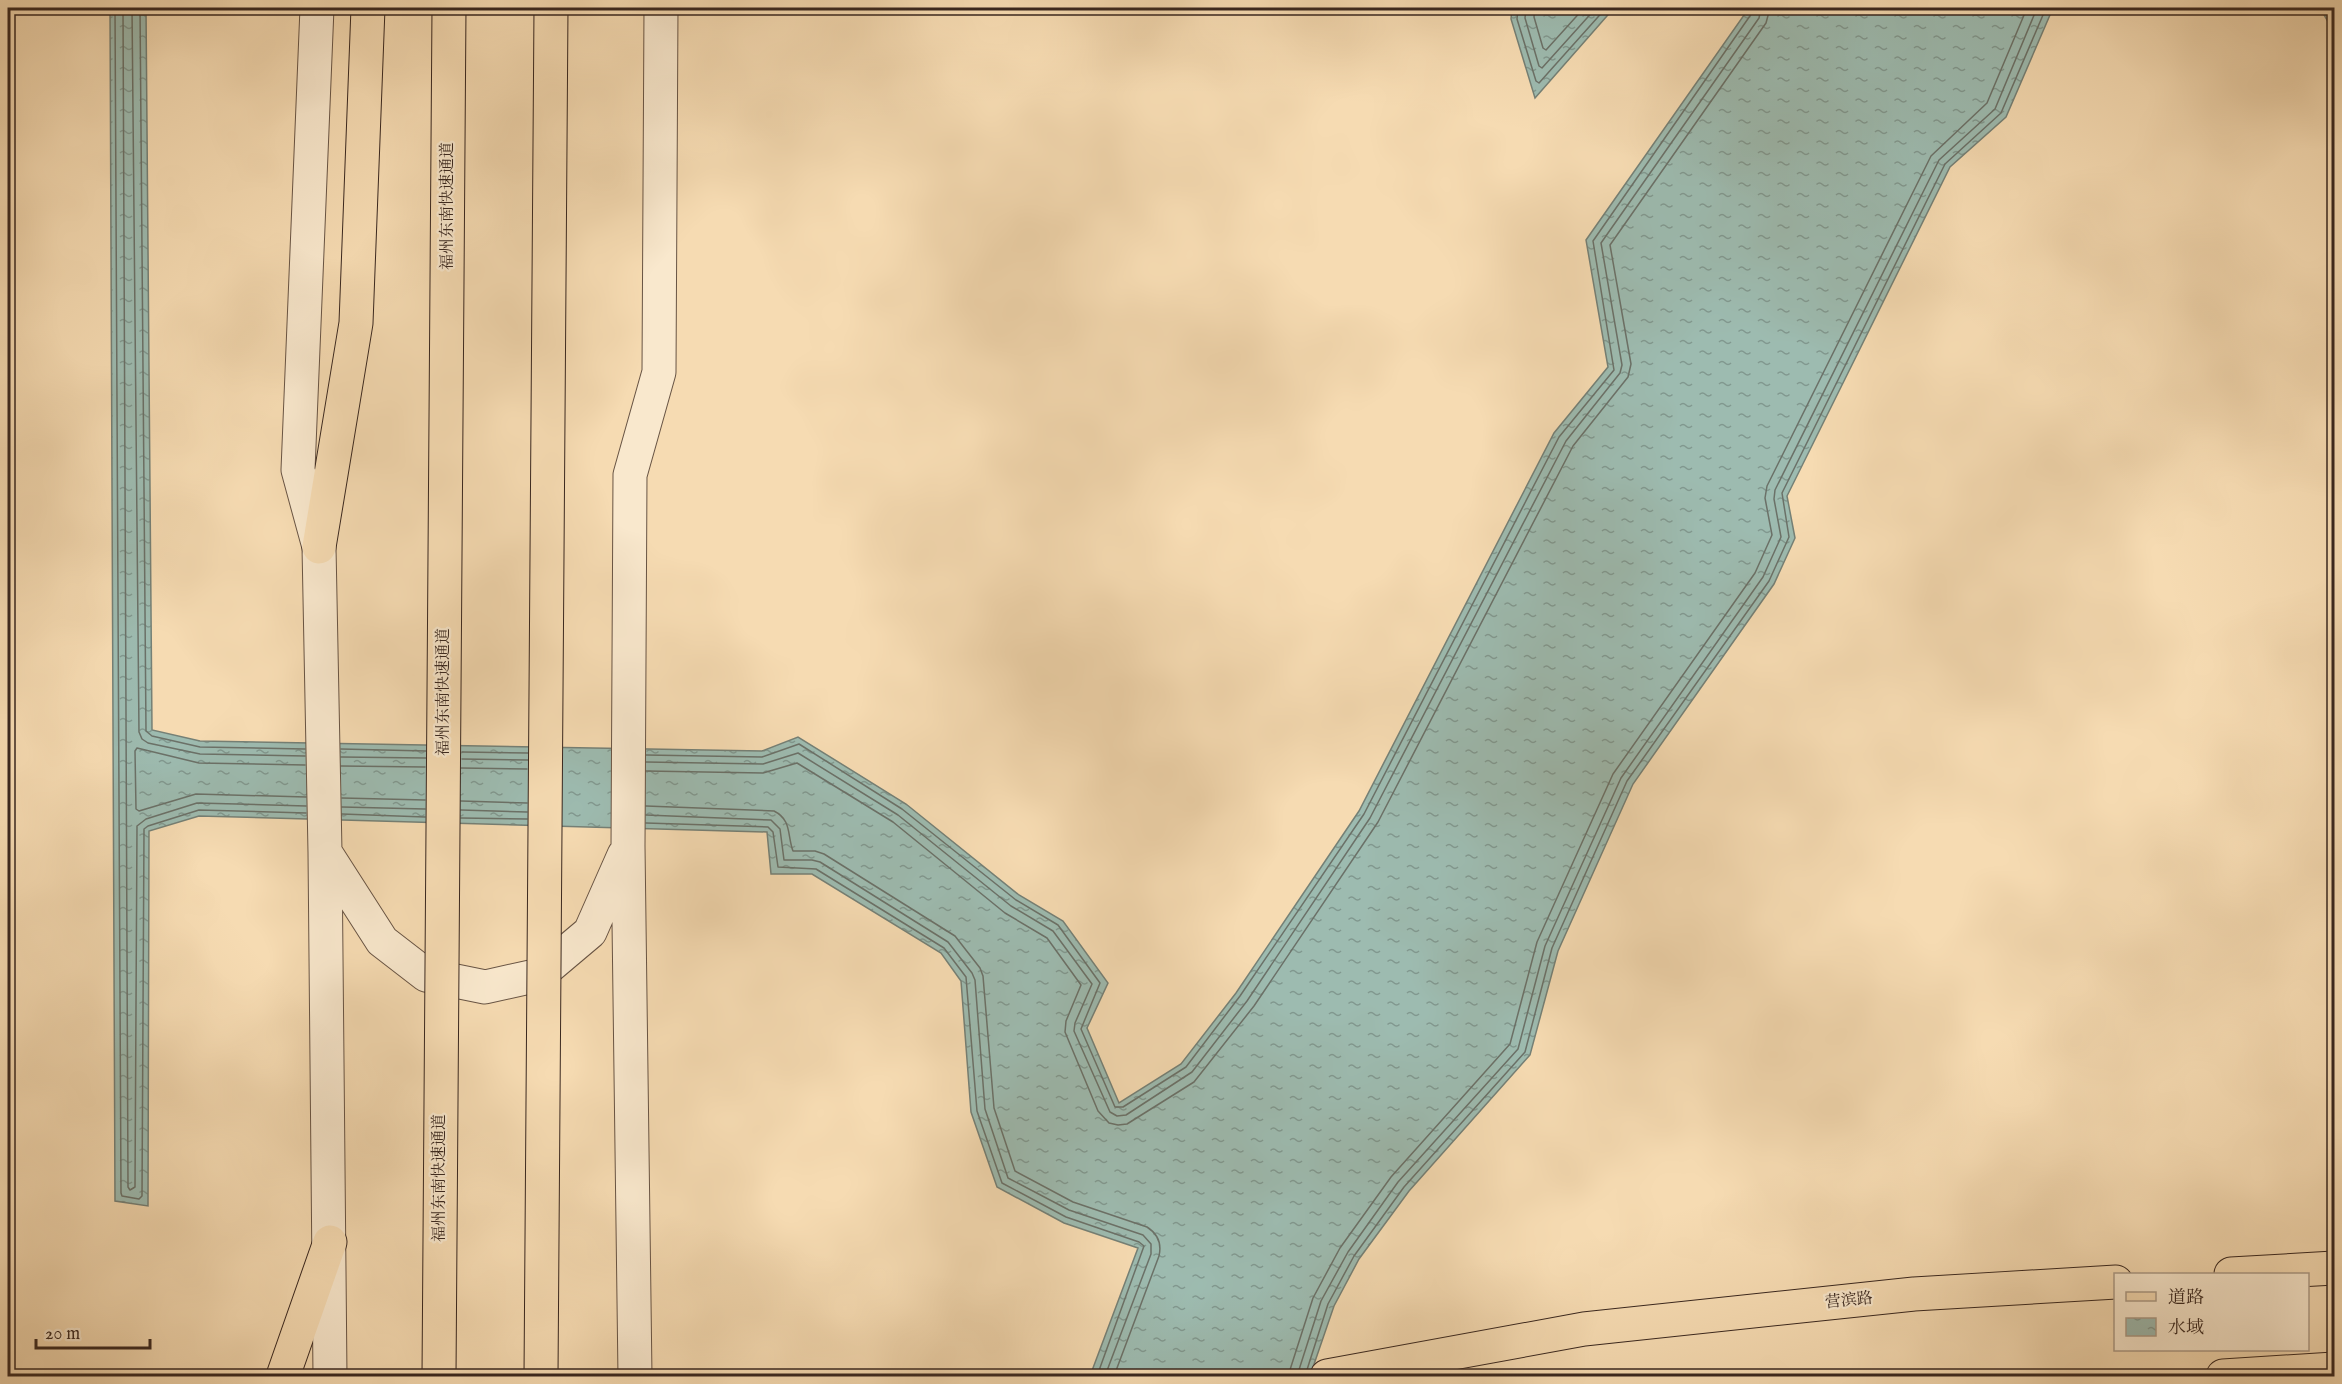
<svg xmlns="http://www.w3.org/2000/svg" width="2342" height="1384" font-family="'IM FELL English','Noto Serif SC',serif">
	<style>
		.water { fill: url(#water-ripples); stroke: #758076; stroke-width: 1.5 }
		.lines { fill: none; stroke-linecap: round; stroke-linejoin: round }
		.shore { stroke: #6b7168; stroke-width: 1.5 }
		.minor-casing { stroke: #685444; stroke-width: 35 }
		.major-casing { stroke: #39271f; stroke-width: 35 }
		.highway-casing { stroke: #39271f; stroke-width: 35 }
		.minor { stroke: #f9e8cd; stroke-width: 33 }
		.major { stroke: #f6dbb2; stroke-width: 33 }
		.highway { stroke: #f6dbb2; stroke-width: 33 }
		.highway-bridge-casing { stroke: #39271f; stroke-width: 35; stroke-linecap: butt }
		.highway-bridge { stroke: #f6dbb2; stroke-width: 33 }
		.labels { text-anchor: middle; dominant-baseline: central; stroke-width: 4.5; stroke-linejoin: round; paint-order: stroke }
		.street-label { font-size: 16px; fill: #39271f; stroke: #f9e8cd }
	</style>
	<defs>
		<pattern id="water-ripples" width="26" height="14" patternUnits="userSpaceOnUse" patternTransform="scale(1.5)"><rect width="26" height="14" fill="#9dbbb0"/><path d="M2 4q2-2 4 0t4 0M15 11q2-2 4 0t4 0" fill="none" stroke="#81988f"/></pattern>
	</defs>
	<rect width="100%" height="100%" fill="#f6dbb2"/>
	<filter id="stains"><feTurbulence type="fractalNoise" baseFrequency=".00333" numOctaves="4"/><feColorMatrix values="0 0 0 0 .2 0 0 0 0 .09 0 0 0 0 .02 0 0 0 .5 -.17"/></filter>
	<radialGradient id="worn" r=".72"><stop offset=".6" stop-color="#630" stop-opacity="0"/><stop offset="1" stop-color="#630" stop-opacity=".3"/></radialGradient>
	<path class="water" d="M110,8H146L152,730L200,741L762,751L798,737L906,804L1019,895L1063,921L1108,983L1087,1028L1119,1103L1181,1064L1236,993L1359,811L1554,433L1608,367L1586,240L1749,8H2053L2006,117L1950,167L1787,496L1795,538L1774,584L1633,784L1558,951L1530,1055L1409,1191L1359,1259L1334,1306L1310,1376H1090L1138,1248L1064,1223L997,1187L971,1112L961,981L941,953L812,874H771L767,832L199,816L149,831L148,1206L115,1201Z
		M1512,8H1614L1535,98L1511,19Z
		M2320,8H2334V32Z"/>
	<g class="lines">
		<path class="shore" d="M115,8L121,1193L122,1196L139,1199L142,1196L144,829L148,826L199,810L306,813
			M123,8L128,1187L130,1190L135,1187L137,826L146,819L197,803L306,806
			M132,8L139,732L142,739L148,743L200,754L305,756
			M140,8L146,731L152,736L200,747L305,749
			M1518,8L1517,19L1536,81L1539,83L1606,8
			M1526,8L1525,18L1539,66L1542,68L1596,8
			M1535,8L1534,17L1543,48L1546,50L1584,8
			M341,749L426,751
			M462,752L528,753
			M646,755L762,757L799,744L902,809L1016,900L1058,925L1100,983L1081,1029L1115,1107H1123L1186,1067L1240,996L1364,814L1559,437L1614,370L1593,241L1752,13L1754,8
			M341,757L426,758
			M462,759L528,760
			M646,762L763,764L798,753L898,815L1011,906L1053,931L1092,984L1075,1023L1074,1031L1110,1112L1117,1116L1126,1115L1192,1072L1247,1001L1370,818L1566,441L1620,373L1622,365L1601,243L1759,18L1761,8
			M305,765L199,763L137,748L135,751L136,809L139,811L196,794L306,797
			M341,766L425,767
			M461,768L527,769
			M646,771L763,773L797,763L893,822L1005,913L1047,938L1081,985L1066,1021L1065,1032L1098,1111L1109,1123L1118,1125L1127,1124L1194,1082L1254,1006L1378,822L1573,446L1628,377L1631,364L1610,245L1766,23L1770,8
			M342,798L425,800
			M461,801L527,803
			M646,806L774,811C792,820 787,835 793,851H815L824,854L955,936L980,968L983,976L994,1108L1015,1171L1073,1202L1147,1227C1158,1234 1162,1243 1159,1256L1114,1376
			M342,807L425,809
			M461,810L527,812
			M342,814L425,817
			M646,815L771,820L780,829L784,860H812L820,862L948,942L972,973L975,980L985,1109L1008,1178L1069,1210L1143,1235L1151,1244V1254L1105,1376
			M461,818L527,819
			M646,823L768,827L773,832L778,867L816,869L944,948L966,977L977,1111L1002,1183L1066,1217L1139,1242L1144,1246L1097,1376
			M1288,1376L1313,1298L1340,1248L1391,1177L1510,1044L1537,942L1613,774L1755,573L1772,535L1765,498L1767,486L1931,156L1987,103L2027,8
			M1297,1376L1321,1301L1348,1252L1398,1182L1518,1049L1545,946L1621,778L1763,577L1781,537L1774,499L1775,490L1939,160L1995,109L2037,8
			M1305,1376L1328,1304L1354,1256L1404,1187L1525,1052L1552,948L1627,781L1769,581L1789,537L1782,493L1945,164L2001,113L2046,8"/>
		<defs>
			<path id="minor" d="M317,8L298,470L319,547L325,852L330,1376
				M325,852L382,941L426,975L485,987L539,975L590,932L624,855
				M635,1376L628,846L630,475L659,372L661,8"/>
			<path id="major" d="M2231,1274L2334,1268
				M283,1376L330,1242
				M1327,1376L1584,1329L1914,1294L2116,1282
				M2223,1376L2334,1369"/>
			<path id="highway" d="M319,547L356,323L368,8"/>
		</defs>
		<use href="#minor" class="minor-casing"/>
		<use href="#major" class="major-casing"/>
		<use href="#highway" class="highway-casing"/>
		<use href="#minor" class="minor"/>
		<use href="#major" class="major"/>
		<use href="#highway" class="highway"/>
		<defs>
			<path id="highway-bridge" d="M439,1376L449,8
				M541,1376L551,8"/>
		</defs>
		<use href="#highway-bridge" class="highway-bridge-casing"/>
		<use href="#highway-bridge" class="highway-bridge"/>
	</g>
	<g class="labels">
		<g class="street-label">
			<text transform="translate(448 206) rotate(-90)">福州东南快速通道</text>
			<text transform="translate(444 692) rotate(-90)">福州东南快速通道</text>
			<text transform="translate(440 1178) rotate(-90)">福州东南快速通道</text>
			<text transform="translate(1849 1301) rotate(-6)">营滨路</text>
		</g>
	</g>
	<rect width="2342" height="1384" fill="none" stroke="#f6dbb2" stroke-width="30"/>
	<rect x="9" y="9" width="2324" height="1366" fill="none" stroke="#39271f" stroke-width="3"/>
	<rect x="15" y="15" width="2312" height="1354" fill="none" stroke="#39271f" stroke-width="1.5"/>
	<rect x="2114" y="1273" width="195" height="78" fill="#f9e8cd" stroke="#ac9b87" stroke-width="1.5"/>
	<rect x="2126" y="1292" width="30" height="9" fill="#f6dbb2" stroke="#ac9b87" stroke-width="1.5"/>
	<text x="2168" y="1303" font-size="18" fill="#39271f">道路</text>
	<rect x="2126" y="1318" width="30" height="18" fill="url(#water-ripples)" stroke="#ac9b87" stroke-width="1.5"/>
	<text x="2168" y="1333" font-size="18" fill="#39271f">水域</text>
	<path d="M36 1339v9h114v-9" fill="none" stroke="#39271f" stroke-width="3"/>
	<text x="45" y="1339" font-size="18" fill="#39271f" stroke="#f9e8cd" stroke-width="4.5" paint-order="stroke">20 m</text>
	<rect width="100%" height="100%" filter="url(#stains)"/>
	<rect width="100%" height="100%" fill="url(#worn)"/>
</svg>
